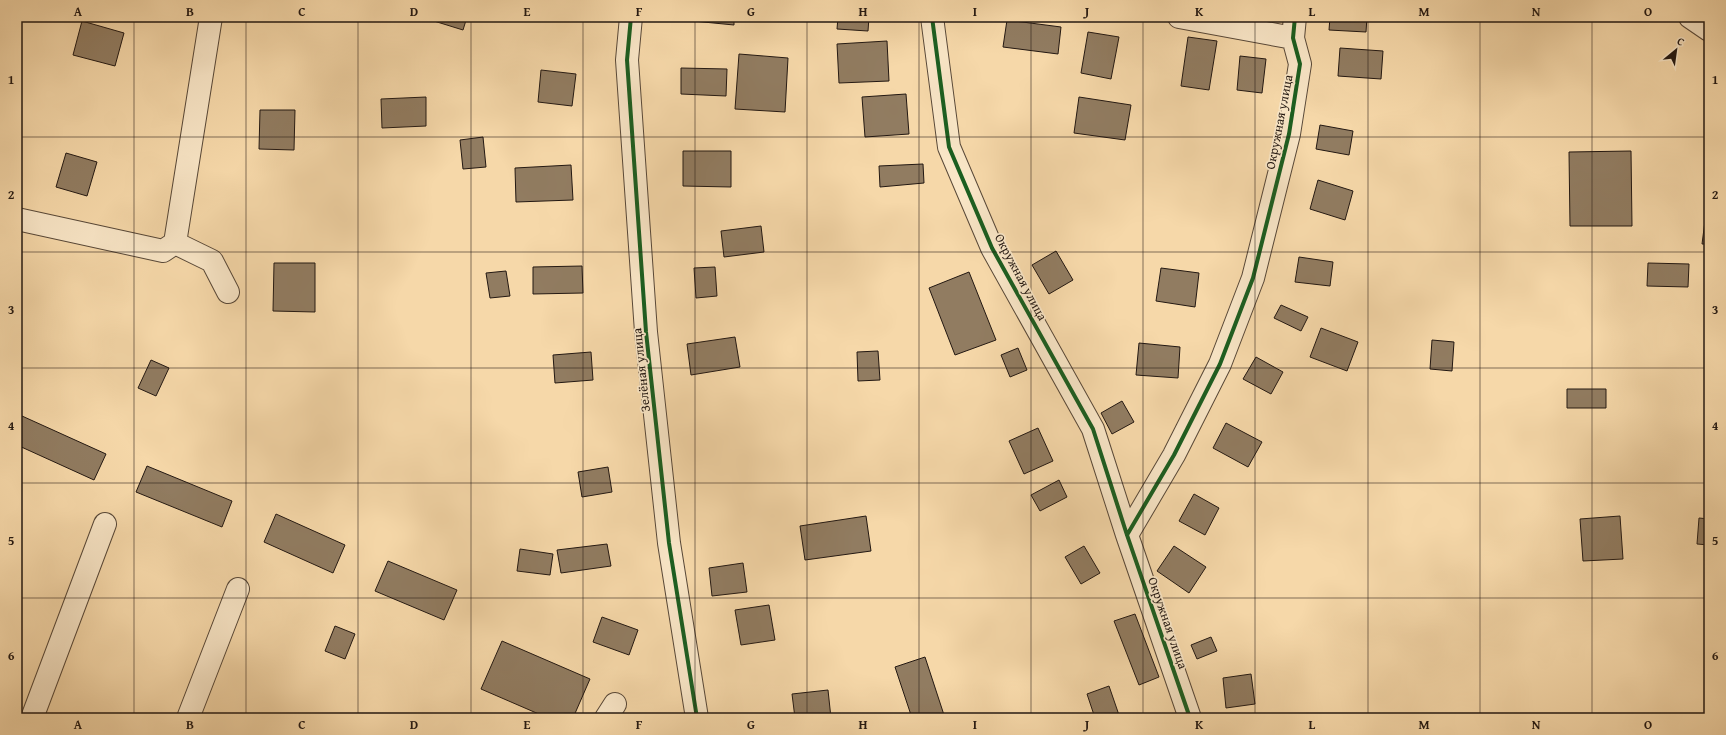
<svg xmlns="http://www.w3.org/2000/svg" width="1726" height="735" font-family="'Gentium Book Plus',serif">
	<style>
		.building { fill: #917c61; stroke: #231812 }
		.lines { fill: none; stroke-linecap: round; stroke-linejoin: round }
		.minor-casing { stroke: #584838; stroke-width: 24 }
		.minor { stroke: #f9e6c7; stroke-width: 22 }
		.cycleway-casing { stroke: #f9e6c7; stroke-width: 6 }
		.cycleway { stroke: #1b5e20; stroke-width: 4 }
		.grid { fill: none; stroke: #231812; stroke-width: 1; stroke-opacity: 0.55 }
		.labels { text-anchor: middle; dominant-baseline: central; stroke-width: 3.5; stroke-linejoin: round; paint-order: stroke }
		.street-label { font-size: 13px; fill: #231812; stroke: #f9e6c7 }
		.neatline { fill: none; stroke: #231812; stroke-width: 1.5 }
		.grid-label { font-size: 13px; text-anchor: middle; font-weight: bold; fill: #231812 }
	</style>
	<rect width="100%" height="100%" fill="#f6d8a9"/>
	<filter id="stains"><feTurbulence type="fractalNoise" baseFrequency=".005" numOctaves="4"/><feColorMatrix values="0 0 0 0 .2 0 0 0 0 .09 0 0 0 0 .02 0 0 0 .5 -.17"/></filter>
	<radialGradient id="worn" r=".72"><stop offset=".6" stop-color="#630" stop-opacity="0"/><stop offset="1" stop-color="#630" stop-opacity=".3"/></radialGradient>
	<path class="building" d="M421,17H467L463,30Z
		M683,17H734V25L683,20Z
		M838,17H869L868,31L837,29Z
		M1330,17H1367L1366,32L1329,30Z
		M1007,20L1061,27L1058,54L1003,47Z
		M82,21L124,33L115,66L73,55Z
		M1088,32L1119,37L1111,79L1081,73Z
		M1188,37L1217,41L1209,90L1181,86Z
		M887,41L889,81L839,83L837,44Z
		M1340,48L1383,51L1381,79L1338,76Z
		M739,54L788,58L785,112L735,109Z
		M1240,56L1266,59L1262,93L1237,90Z
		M681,68L727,69L726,96L681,94Z
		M541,70L576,74L572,106L538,102Z
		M906,94L909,134L865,137L862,97Z
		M426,97V126L382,128L381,99Z
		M1079,97L1131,105L1125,140L1074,133Z
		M260,110H295L294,150L259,149Z
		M1320,125L1353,131L1349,155L1316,149Z
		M483,137L486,167L463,169L460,140Z
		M683,151H731V187L683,186Z
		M1631,151L1632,226H1570L1569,152Z
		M66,153L97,162L87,196L56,187Z
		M923,164L924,183L880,187L879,166Z
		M571,165L573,200L516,202L515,168Z
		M1318,180L1353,191L1345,220L1310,209Z
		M1705,221H1709V244H1702Z
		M761,226L764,252L724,257L721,231Z
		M1056,251L1073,280L1049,294L1032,265Z
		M1299,257L1333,262L1330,286L1295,282Z
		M274,263H315V312L273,311Z
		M1648,263L1689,264L1688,287L1647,286Z
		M582,266L583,293L533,294V267Z
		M715,267L717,296L696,298L694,268Z
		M1161,268L1199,273L1195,307L1156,301Z
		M506,271L510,296L490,298L486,273Z
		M969,272L996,340L955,355L929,288Z
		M1281,305L1308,317L1301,331L1274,318Z
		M1321,328L1358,342L1347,371L1310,357Z
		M735,337L740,367L691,375L687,344Z
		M1432,340L1454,342L1452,371L1430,369Z
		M1139,343L1180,347L1178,378L1136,375Z
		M1018,348L1027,370L1010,377L1001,355Z
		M878,351L880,380L858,381L857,352Z
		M591,352L593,380L555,383L553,355Z
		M1256,357L1283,372L1271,394L1243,379Z
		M151,360L169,368L156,396L138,388Z
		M1567,389H1606V408H1567Z
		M1122,401L1134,422L1112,434L1101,413Z
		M22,416L106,454L94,480L17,445V426Z
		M1226,423L1262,442L1248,467L1213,448Z
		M1038,428L1053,461L1024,474L1009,441Z
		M147,466L232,501L222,527L136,492Z
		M608,467L612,492L582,497L578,472Z
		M1059,480L1067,497L1040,511L1031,495Z
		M1194,494L1219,508L1205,535L1179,521Z
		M276,514L345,545L333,573L264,542Z
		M866,516L871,551L805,560L800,526Z
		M1620,516L1623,559L1583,561L1580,519Z
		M1699,518L1709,519V545L1697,544Z
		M607,544L611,566L561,573L557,550Z
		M1084,546L1100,573L1081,584L1065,557Z
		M1174,546L1206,567L1189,593L1157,571Z
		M520,549L553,554L550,575L517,571Z
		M388,561L457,590L444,620L375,591Z
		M743,563L747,592L712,596L709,568Z
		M769,605L775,640L741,645L735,610Z
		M1135,614L1159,677L1139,685L1114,621Z
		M602,617L638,630L629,655L593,642Z
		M335,626L355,634L345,659L325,651Z
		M1211,637L1217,651L1197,659L1191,645Z
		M502,641L590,679L573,718H548L481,689Z
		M925,657L945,718H912L895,667Z
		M1251,674L1255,704L1226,708L1223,678Z
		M1109,686L1120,718H1095L1087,694Z
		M828,690L831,718H795L792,694Z"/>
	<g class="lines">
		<defs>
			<path id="minor" d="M631,17L627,60L646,332L669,543L697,718
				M932,17L949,147L992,248L1093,429L1127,535L1190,718
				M1179,17L1293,38
				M1690,17L1709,30
				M17,219L163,251L175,243L211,17
				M175,243L212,261L228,292
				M1127,535L1174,455L1220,364L1253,278L1289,134L1300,64L1293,38L1295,17
				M32,718L105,524
				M188,718L238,589
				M606,718L615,704"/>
		</defs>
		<use href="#minor" class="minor-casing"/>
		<use href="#minor" class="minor"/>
		<defs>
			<path id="cycleway" d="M631,17L627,60L646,332L669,543L697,718
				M932,17L949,147L992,248L1093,429L1127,535L1190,718
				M1127,535L1174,455L1220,364L1253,278L1289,134L1300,64L1293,38L1295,17"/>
		</defs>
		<use href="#cycleway" class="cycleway-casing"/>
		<use href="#cycleway" class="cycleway"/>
	</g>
	<path class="grid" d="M134,17V718M246,17V718M358,17V718M471,17V718M583,17V718M695,17V718M807,17V718M919,17V718M1031,17V718M1143,17V718M1255,17V718M1368,17V718M1480,17V718M1592,17V718M17,137H1709M17,252H1709M17,368H1709M17,483H1709M17,598H1709"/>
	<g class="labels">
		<g class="street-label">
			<text transform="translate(1279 122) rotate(-79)">Окружная улица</text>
			<text transform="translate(1021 277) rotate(62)">Окружная улица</text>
			<text transform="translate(641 370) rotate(-96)">Зелёная улица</text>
			<text transform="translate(1168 623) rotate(71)">Окружная улица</text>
		</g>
	</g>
	<rect width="1726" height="735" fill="none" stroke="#f6d8a9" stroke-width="44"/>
	<g transform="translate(1676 50) rotate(29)" stroke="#f9e6c7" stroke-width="3" paint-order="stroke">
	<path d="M0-3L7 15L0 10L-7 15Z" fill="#231812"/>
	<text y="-6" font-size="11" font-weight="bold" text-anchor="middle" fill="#231812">С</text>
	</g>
	<rect x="22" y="22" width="1682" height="691" class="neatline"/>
	<g class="grid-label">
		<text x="78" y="16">A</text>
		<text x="190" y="16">B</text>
		<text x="302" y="16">C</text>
		<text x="414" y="16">D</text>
		<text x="527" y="16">E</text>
		<text x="639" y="16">F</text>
		<text x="751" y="16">G</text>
		<text x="863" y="16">H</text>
		<text x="975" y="16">I</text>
		<text x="1087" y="16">J</text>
		<text x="1199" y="16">K</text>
		<text x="1312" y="16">L</text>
		<text x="1424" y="16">M</text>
		<text x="1536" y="16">N</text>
		<text x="1648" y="16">O</text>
		<text x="11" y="84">1</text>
		<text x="1715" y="84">1</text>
		<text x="11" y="199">2</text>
		<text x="1715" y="199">2</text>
		<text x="11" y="314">3</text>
		<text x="1715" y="314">3</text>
		<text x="11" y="430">4</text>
		<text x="1715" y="430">4</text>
		<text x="11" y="545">5</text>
		<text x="1715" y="545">5</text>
		<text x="11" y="660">6</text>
		<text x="1715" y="660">6</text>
		<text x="78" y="729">A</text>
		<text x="190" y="729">B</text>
		<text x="302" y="729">C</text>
		<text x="414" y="729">D</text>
		<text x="527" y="729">E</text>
		<text x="639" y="729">F</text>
		<text x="751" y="729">G</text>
		<text x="863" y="729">H</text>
		<text x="975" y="729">I</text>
		<text x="1087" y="729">J</text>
		<text x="1199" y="729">K</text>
		<text x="1312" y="729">L</text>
		<text x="1424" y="729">M</text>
		<text x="1536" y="729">N</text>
		<text x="1648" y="729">O</text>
	</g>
	<rect width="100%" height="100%" filter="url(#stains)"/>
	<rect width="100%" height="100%" fill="url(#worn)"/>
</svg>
